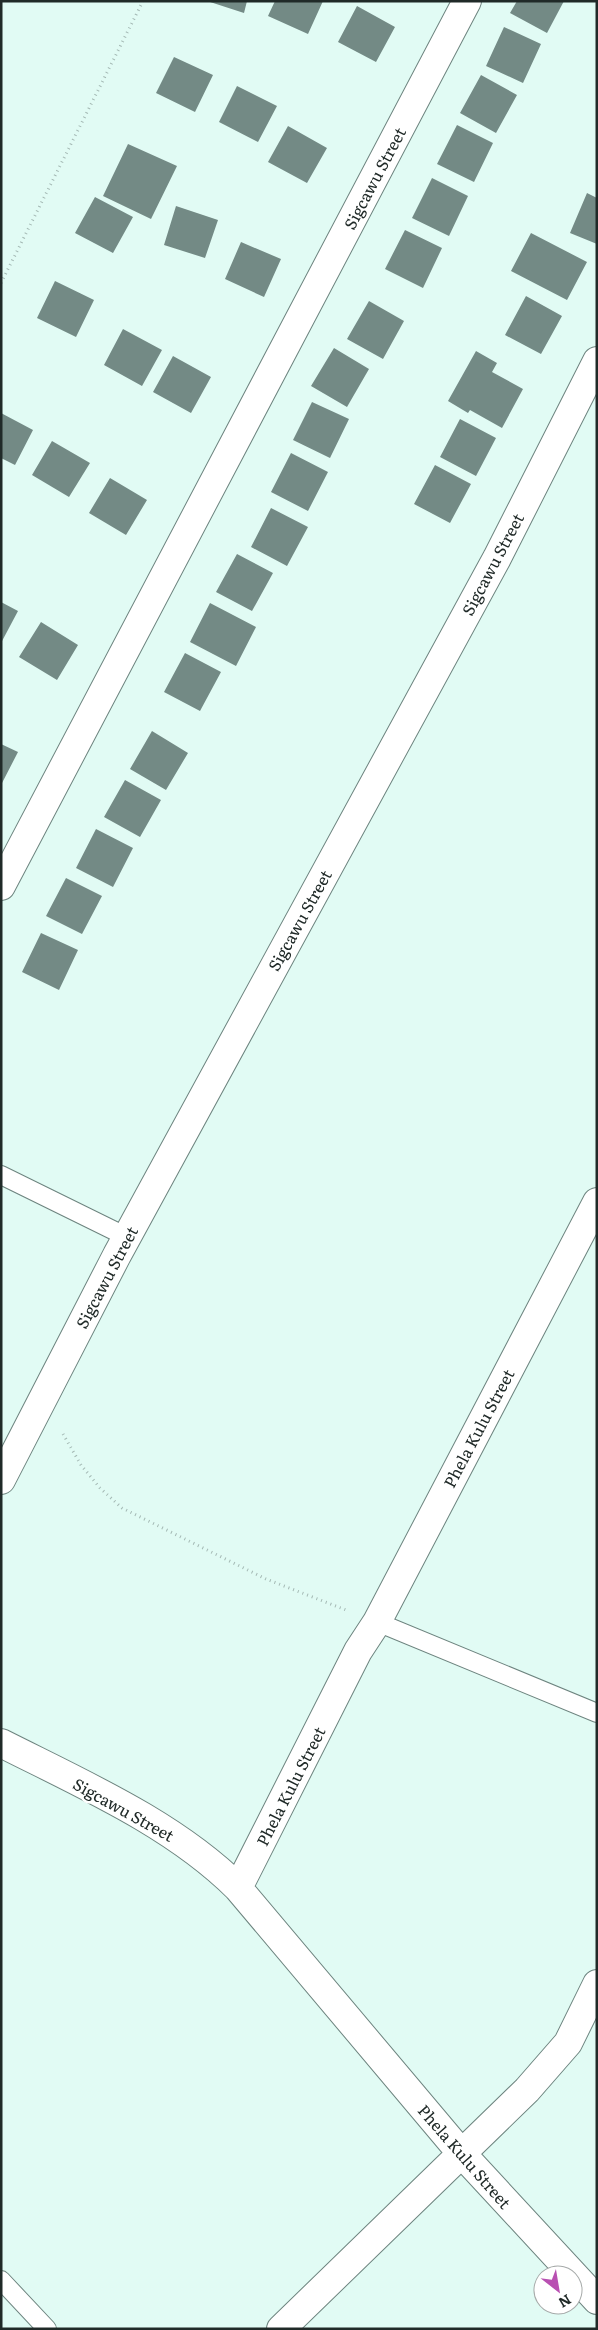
<svg xmlns="http://www.w3.org/2000/svg" width="598" height="2330" font-family="Literata,serif">
	<style>
		.building { fill: #738a85 }
		.lines { fill: none; stroke-linecap: round; stroke-linejoin: round }
		.lane-casing { stroke: #6d847f; stroke-width: 20 }
		.street-casing { stroke: #6d847f; stroke-width: 30 }
		.path { stroke: #a4b9b4; stroke-width: 3; stroke-dasharray: 1 4; stroke-linecap: butt }
		.lane { stroke: #fff; stroke-width: 18 }
		.street { stroke: #fff; stroke-width: 28 }
		.labels { text-anchor: middle; dominant-baseline: central; stroke-width: 5; stroke-linejoin: round; paint-order: stroke }
		.street-label { font-size: 16px; fill: #202a28; stroke: #fff }
	</style>
	<rect width="100%" height="100%" fill="#e1fbf4"/>
	<path class="building" d="M207,1H247L244,13Z
		M275,1H323L308,34L268,16Z
		M517,1H564L547,33L510,13Z
		M357,6L395,27L376,62L338,42Z
		M504,27L541,44L523,83L486,66Z
		M174,57L213,75L195,112L156,93Z
		M481,75L517,95L496,133L460,113Z
		M237,86L277,106L258,142L219,122Z
		M457,125L493,143L474,182L437,164Z
		M288,126L327,148L307,183L268,162Z
		M128,144L177,166L151,219L103,196Z
		M432,178L468,196L449,236L412,218Z
		M587,193L597,198V244L570,233Z
		M95,197L133,217L113,253L75,233Z
		M176,206L218,220L205,258L164,245Z
		M405,230L442,248L423,288L385,269Z
		M531,233L587,262L567,300L511,271Z
		M241,242L281,259L264,297L225,279Z
		M55,281L94,300L76,337L37,318Z
		M526,296L562,316L541,354L505,335Z
		M369,301L404,321L383,359L347,339Z
		M123,329L162,350L142,386L104,365Z
		M334,348L369,369L347,407L311,386Z
		M476,351L497,363L492,372L523,389L502,428L470,410L468,413L448,401Z
		M173,356L211,377L191,413L153,392Z
		M312,402L349,419L330,458L293,440Z
		M1,413L33,430L15,465L1,458Z
		M460,419L496,438L476,476L440,457Z
		M52,441L90,463L69,497L32,475Z
		M291,453L328,472L308,511L271,492Z
		M435,465L471,484L450,523L414,504Z
		M110,478L147,500L126,535L89,513Z
		M271,508L308,527L287,566L251,547Z
		M237,554L273,573L252,611L216,592Z
		M1,602L18,611L1,643Z
		M210,603L256,627L236,666L190,642Z
		M41,622L78,645L57,680L19,657Z
		M185,653L221,672L200,711L164,692Z
		M152,731L188,753L166,790L130,769Z
		M1,744L18,752L1,785Z
		M125,780L161,800L140,837L104,817Z
		M96,829L133,848L113,887L76,868Z
		M66,878L102,896L82,934L46,916Z
		M41,933L78,950L59,990L22,972Z"/>
	<g class="lines">
		<defs>
			<path id="lane" d="M1,1175L127,1237
				M377,1622L597,1713
				M1,2280L47,2329"/>
			<path id="street" d="M1,886L467,1
				M597,1202L377,1622L358,1651L238,1888L462,2154L597,2300
				M1,1480L117,1255L497,558L597,361
				M1,1743C82,1784 174,1824 238,1888
				M281,2329L527,2090L568,2043L597,1984"/>
		</defs>
		<use href="#lane" class="lane-casing"/>
		<use href="#street" class="street-casing"/>
		<path class="path" d="M1,283L143,1
			M63,1434L81,1465L100,1488L122,1508L266,1579L346,1610"/>
		<use href="#lane" class="lane"/>
		<use href="#street" class="street"/>
	</g>
	<g class="labels">
		<g class="street-label">
			<text transform="translate(374 178) rotate(-62)">Sigcawu Street</text>
			<text transform="translate(492 564) rotate(-62)">Sigcawu Street</text>
			<text transform="translate(299 920) rotate(-61)">Sigcawu Street</text>
			<text transform="translate(106 1277) rotate(-62)">Sigcawu Street</text>
			<text transform="translate(478 1428) rotate(-62)">Phela Kulu Street</text>
			<text transform="translate(290 1786) rotate(-63)">Phela Kulu Street</text>
			<text transform="translate(124 1809) rotate(29)">Sigcawu Street</text>
			<text transform="translate(465 2156) rotate(49)">Phela Kulu Street</text>
		</g>
	</g>
	<rect width="598" height="2330" fill="none" stroke="#202a28" stroke-width="5"/>
	<g transform="translate(558 2290) rotate(149)"><circle r="24" fill="#ffffff" stroke="#a6aaa9"/>
	<path d="M0-4L9 19L0 12L-9 19Z" fill="#b950b2"/>
	<text y="-8" font-size="14" font-weight="bold" text-anchor="middle" fill="#202a28">N</text>
	</g>
</svg>
